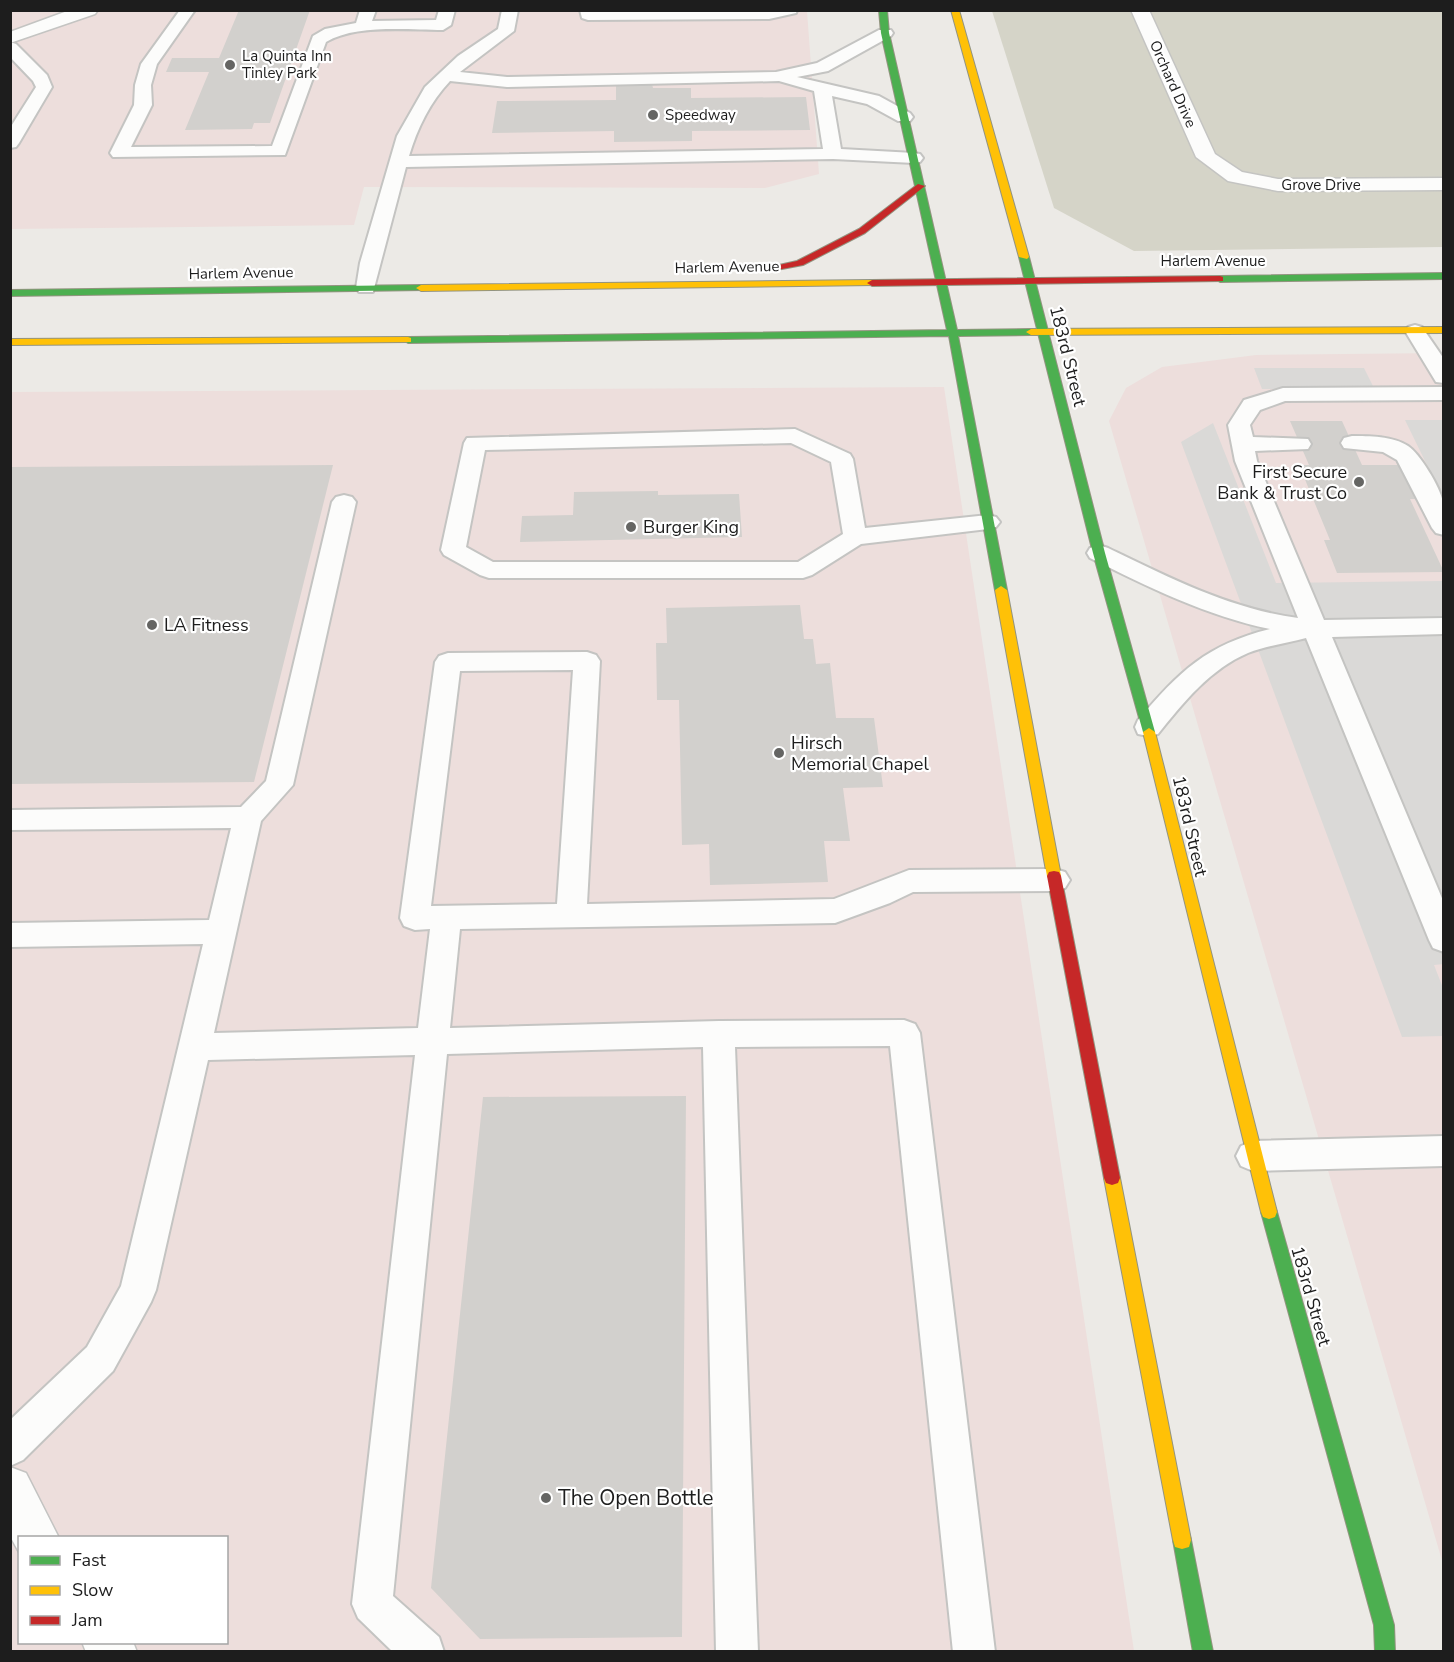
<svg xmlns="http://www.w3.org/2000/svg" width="1454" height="1662" font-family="'Nunito Sans',sans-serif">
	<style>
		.commercial { fill: #eddedc; fill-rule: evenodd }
		.religious { fill: #dad9d7 }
		.construction { fill: #d5d4c8 }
		.building { fill: #d2d0cd }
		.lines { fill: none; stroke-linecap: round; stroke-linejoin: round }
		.lane-casing { stroke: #c4c4c2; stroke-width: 4 }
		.street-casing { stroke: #c4c4c2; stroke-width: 3 }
		.fast-casing { stroke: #939480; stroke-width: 2 }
		.slow-casing { stroke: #939480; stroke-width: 2 }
		.jam-casing { stroke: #939480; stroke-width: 2 }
		.lane { fill: #fcfcfb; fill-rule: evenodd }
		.street { fill: #fcfcfb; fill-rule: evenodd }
		.fast { fill: #4caf50; fill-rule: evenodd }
		.slow { fill: #ffc107; fill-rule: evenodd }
		.jam { fill: #c62828; fill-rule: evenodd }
		.poi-dot { fill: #656563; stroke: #fff; stroke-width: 2 }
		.labels { text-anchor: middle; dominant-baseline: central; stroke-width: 4.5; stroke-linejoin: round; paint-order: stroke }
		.far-poi-label { font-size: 15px; fill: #1d1d1d; stroke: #fff; text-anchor: start }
		.far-street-label { font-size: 15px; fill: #1d1d1d; stroke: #fff }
		.street-label { font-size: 18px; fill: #1d1d1d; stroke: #fff }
		.poi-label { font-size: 18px; fill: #1d1d1d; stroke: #fff; text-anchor: start }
		.near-poi-label { font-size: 21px; fill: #1d1d1d; stroke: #fff; text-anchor: start }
	</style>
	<rect width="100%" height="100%" fill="#eceae6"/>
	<path class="commercial" d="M10,11H807L819,174L765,188L364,187L354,225L11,229Z
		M1443,353V1564L1109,421L1126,388L1162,367L1256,355Z
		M944,387L1134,1651H11L10,392ZM20,1538H226V1642H20Z"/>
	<path class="religious" d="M1254,368H1364L1374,388L1262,389Z
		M1405,420H1443V498Z
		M1213,423L1276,583L1443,581L1444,964L1434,965L1443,988V1036L1402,1037L1181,442Z"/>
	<path class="construction" d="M992,11H1443V247L1134,251L1054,208Z"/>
	<path class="building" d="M239,10H310L270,123H254L252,129L185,130L209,72H166L172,58H219Z
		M616,84H652L653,88H691V98L806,97L810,130L692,131V141L614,142V131L492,133L497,101L616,100Z
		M1290,421H1342L1362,465H1403L1419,499H1410L1444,572L1337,573L1324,540H1330L1299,465H1309Z
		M333,465L254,782L10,784V467Z
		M658,491V495L739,494L742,537L520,542L522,516L573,515L574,492Z
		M800,605L804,639H813L816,664L830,663L836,718H874L883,787L843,788L850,841H824L828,882L710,885L709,844L682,845L679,700H657L656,643H667L666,608Z
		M686,1096L682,1637L480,1639L431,1588L483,1097Z"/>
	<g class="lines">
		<defs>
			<path id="lane" d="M180,10H195L157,64L151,85L152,105L131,147L272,146L313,36L325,29L356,23L360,10H376L372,21L436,20L439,10H455L451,25L443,30C408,30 356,24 326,42L285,155L113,157L110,153L134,105L135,85L141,64Z
				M502,10H518L514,31L460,72L507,77L776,72L817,63L879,30H891L893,33L891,36L828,71L797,77L879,96L910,113L913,117L910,121H898L867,104L832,96L841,149L914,153L920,154L923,158L920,162L914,163L833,159L406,167L373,292H359L356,288L360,263L397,136L425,87L458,56L498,29ZM450,81L507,87L779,81L814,91L823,149L409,156C417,129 430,102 450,81Z
				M580,10H797L796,13L769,19L588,20L582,18Z
				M10,42L16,44L47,75L52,87L19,143L16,147L10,148V128L36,87L33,81L10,57Z
				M1415,325L1422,327L1444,359V383L1436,382L1405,331L1408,327Z
				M1444,387V400L1285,401L1260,410L1250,425L1253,437L1308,439L1311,444L1308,449L1255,451L1257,461L1324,620L1444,618V634L1332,637L1444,903V952L1433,948L1429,940L1306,638C1287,643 1266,646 1248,653C1210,669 1183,703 1158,734L1148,736L1138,734L1135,727L1138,720C1180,671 1206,645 1270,629C1207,616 1148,587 1090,558L1087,553L1090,548L1099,545L1108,548C1168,577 1230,609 1298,618L1235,461L1228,425L1244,400L1283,388Z
				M795,429L850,454L853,459L865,528L988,515L996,517L1000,522L996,527L988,529L861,544L812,575L803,578H489L480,575L444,555L441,550L464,443L467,438ZM791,443L831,462L843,534L798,562H493L466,547L485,450Z
				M1352,436C1369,436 1393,436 1408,446C1420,454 1440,487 1443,502C1446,512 1444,525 1444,535L1436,533L1432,528L1397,460L1383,452L1344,448L1341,443L1344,438Z
				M344,495L352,497L356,502L293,785L261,821L214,1033L418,1028L430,929L415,930L404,926L400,918L435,662L439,656L448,653L587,652L596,655L600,661L587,904L834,899L909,870L1055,869L1065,872L1070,880L1065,888L1055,891L913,892L890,903L835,923L460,929L450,1028L719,1021L904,1020L915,1024L920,1033L995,1652H953L890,1046L735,1047L758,1652H716L703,1047L447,1054L393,1596L439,1637L444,1652H393L358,1618L352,1604L415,1055L208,1060L156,1290L151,1302L113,1371L23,1460L10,1466V1420L87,1347L121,1286L203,944L10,947V923L209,920L231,828L10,830V810L241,807L266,781L332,502L336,497ZM573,670L557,904L431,906L460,671Z
				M1444,1136V1166L1253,1171L1241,1166L1236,1156L1241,1146L1253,1141Z"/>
			<path id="street" d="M70,10H98L95,14L10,43V32Z
				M1131,10H1149L1215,154L1242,172L1278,179L1444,178V190L1278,191L1228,181L1196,157Z
				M10,1467L26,1473L59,1538H20V1554L10,1536Z
				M82,1642H133L137,1652H86Z"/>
			<path id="fast" d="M879,10H887L889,33L957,330L1031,329L1036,332L1031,335L958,336L1007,590L1001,594L995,590L949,336L408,343L403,340L408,337L947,330L881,33Z
				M1021,255L1029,257L1105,553L1155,732L1149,736L1143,732L1093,553L1019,257Z
				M1444,273V279L1220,282L1215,279L1220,276Z
				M421,285L426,288L424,290L10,296V290Z
				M1269,1205L1275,1207L1277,1212L1394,1625L1395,1652H1375L1374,1625L1261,1212L1263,1207Z
				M1182,1531L1189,1533L1191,1540L1213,1652H1193L1173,1540L1175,1533Z"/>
			<path id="slow" d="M951,10H959L1029,257L1027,259L1019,257Z
				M872,280L877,283L875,285L421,291L416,288L421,285Z
				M1444,327V333L1031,335L1026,332L1031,329Z
				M408,337L411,338V342L10,345V339Z
				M1001,586L1007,590L1061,876L1059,880H1049L1047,876L995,590Z
				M1149,728L1155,732L1277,1212L1275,1217L1269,1219L1263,1217L1261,1212L1143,732Z
				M1112,1171L1118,1173L1120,1178L1191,1540L1189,1547L1182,1549L1175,1547L1173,1540L1104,1178L1106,1173Z"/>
			<path id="jam" d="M918,184L925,186L865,233L803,265L766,272L761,269L797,261L859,229Z
				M1220,276L1223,277V281L872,286L867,283L872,280Z
				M1054,871L1059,872L1061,876L1120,1178L1118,1183L1112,1185L1106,1183L1104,1178L1047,876L1049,872Z"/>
		</defs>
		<use href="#lane" class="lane-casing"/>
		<use href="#street" class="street-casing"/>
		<use href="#fast" class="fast-casing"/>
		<use href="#slow" class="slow-casing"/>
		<use href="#jam" class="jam-casing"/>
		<use href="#lane" class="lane"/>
		<use href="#street" class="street"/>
		<use href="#fast" class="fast"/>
		<use href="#slow" class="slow"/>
		<use href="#jam" class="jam"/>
	</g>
	<g class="poi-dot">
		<circle cx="230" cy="65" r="6"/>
		<circle cx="653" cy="115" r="6"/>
		<circle cx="1359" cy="482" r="6"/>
		<circle cx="631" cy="527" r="6"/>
		<circle cx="152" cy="625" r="6"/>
		<circle cx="779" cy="753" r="6"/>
		<circle cx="546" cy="1498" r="6"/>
	</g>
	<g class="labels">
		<g class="far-poi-label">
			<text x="242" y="56">La Quinta Inn<tspan x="242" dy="17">Tinley Park</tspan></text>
			<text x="665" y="115">Speedway</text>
		</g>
		<g class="far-street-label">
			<text transform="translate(1173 84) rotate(66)">Orchard Drive</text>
			<text x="1321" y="185">Grove Drive</text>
			<text x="1213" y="261">Harlem Avenue</text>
			<text transform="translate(727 267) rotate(-1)">Harlem Avenue</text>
			<text transform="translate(241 273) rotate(-1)">Harlem Avenue</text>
		</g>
		<g class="street-label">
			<text transform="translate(1068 356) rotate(76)">183rd Street</text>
			<text transform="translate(1190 826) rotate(77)">183rd Street</text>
			<text transform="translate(1311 1296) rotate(74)">183rd Street</text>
		</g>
		<g class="poi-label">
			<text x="1347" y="472" text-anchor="end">First Secure<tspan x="1347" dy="21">Bank &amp; Trust Co</tspan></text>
			<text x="643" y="527">Burger King</text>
			<text x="164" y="625">LA Fitness</text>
			<text x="791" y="743">Hirsch<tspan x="791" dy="21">Memorial Chapel</tspan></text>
		</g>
		<g class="near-poi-label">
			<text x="558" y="1498">The Open Bottle</text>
		</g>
	</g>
	<rect width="1454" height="1662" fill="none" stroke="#1d1d1d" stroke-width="24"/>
	<rect x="18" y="1536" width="210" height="108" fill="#ffffff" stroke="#a5a5a5" stroke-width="1.5"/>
	<rect x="30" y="1556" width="30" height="9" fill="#4caf50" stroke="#a5a5a5" stroke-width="1.5"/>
	<text x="72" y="1566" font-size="18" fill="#1d1d1d">Fast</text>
	<rect x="30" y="1586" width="30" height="9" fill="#ffc107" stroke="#a5a5a5" stroke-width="1.5"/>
	<text x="72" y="1596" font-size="18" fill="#1d1d1d">Slow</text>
	<rect x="30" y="1616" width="30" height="9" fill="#c62828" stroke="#a5a5a5" stroke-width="1.5"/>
	<text x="72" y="1626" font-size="18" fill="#1d1d1d">Jam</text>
</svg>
